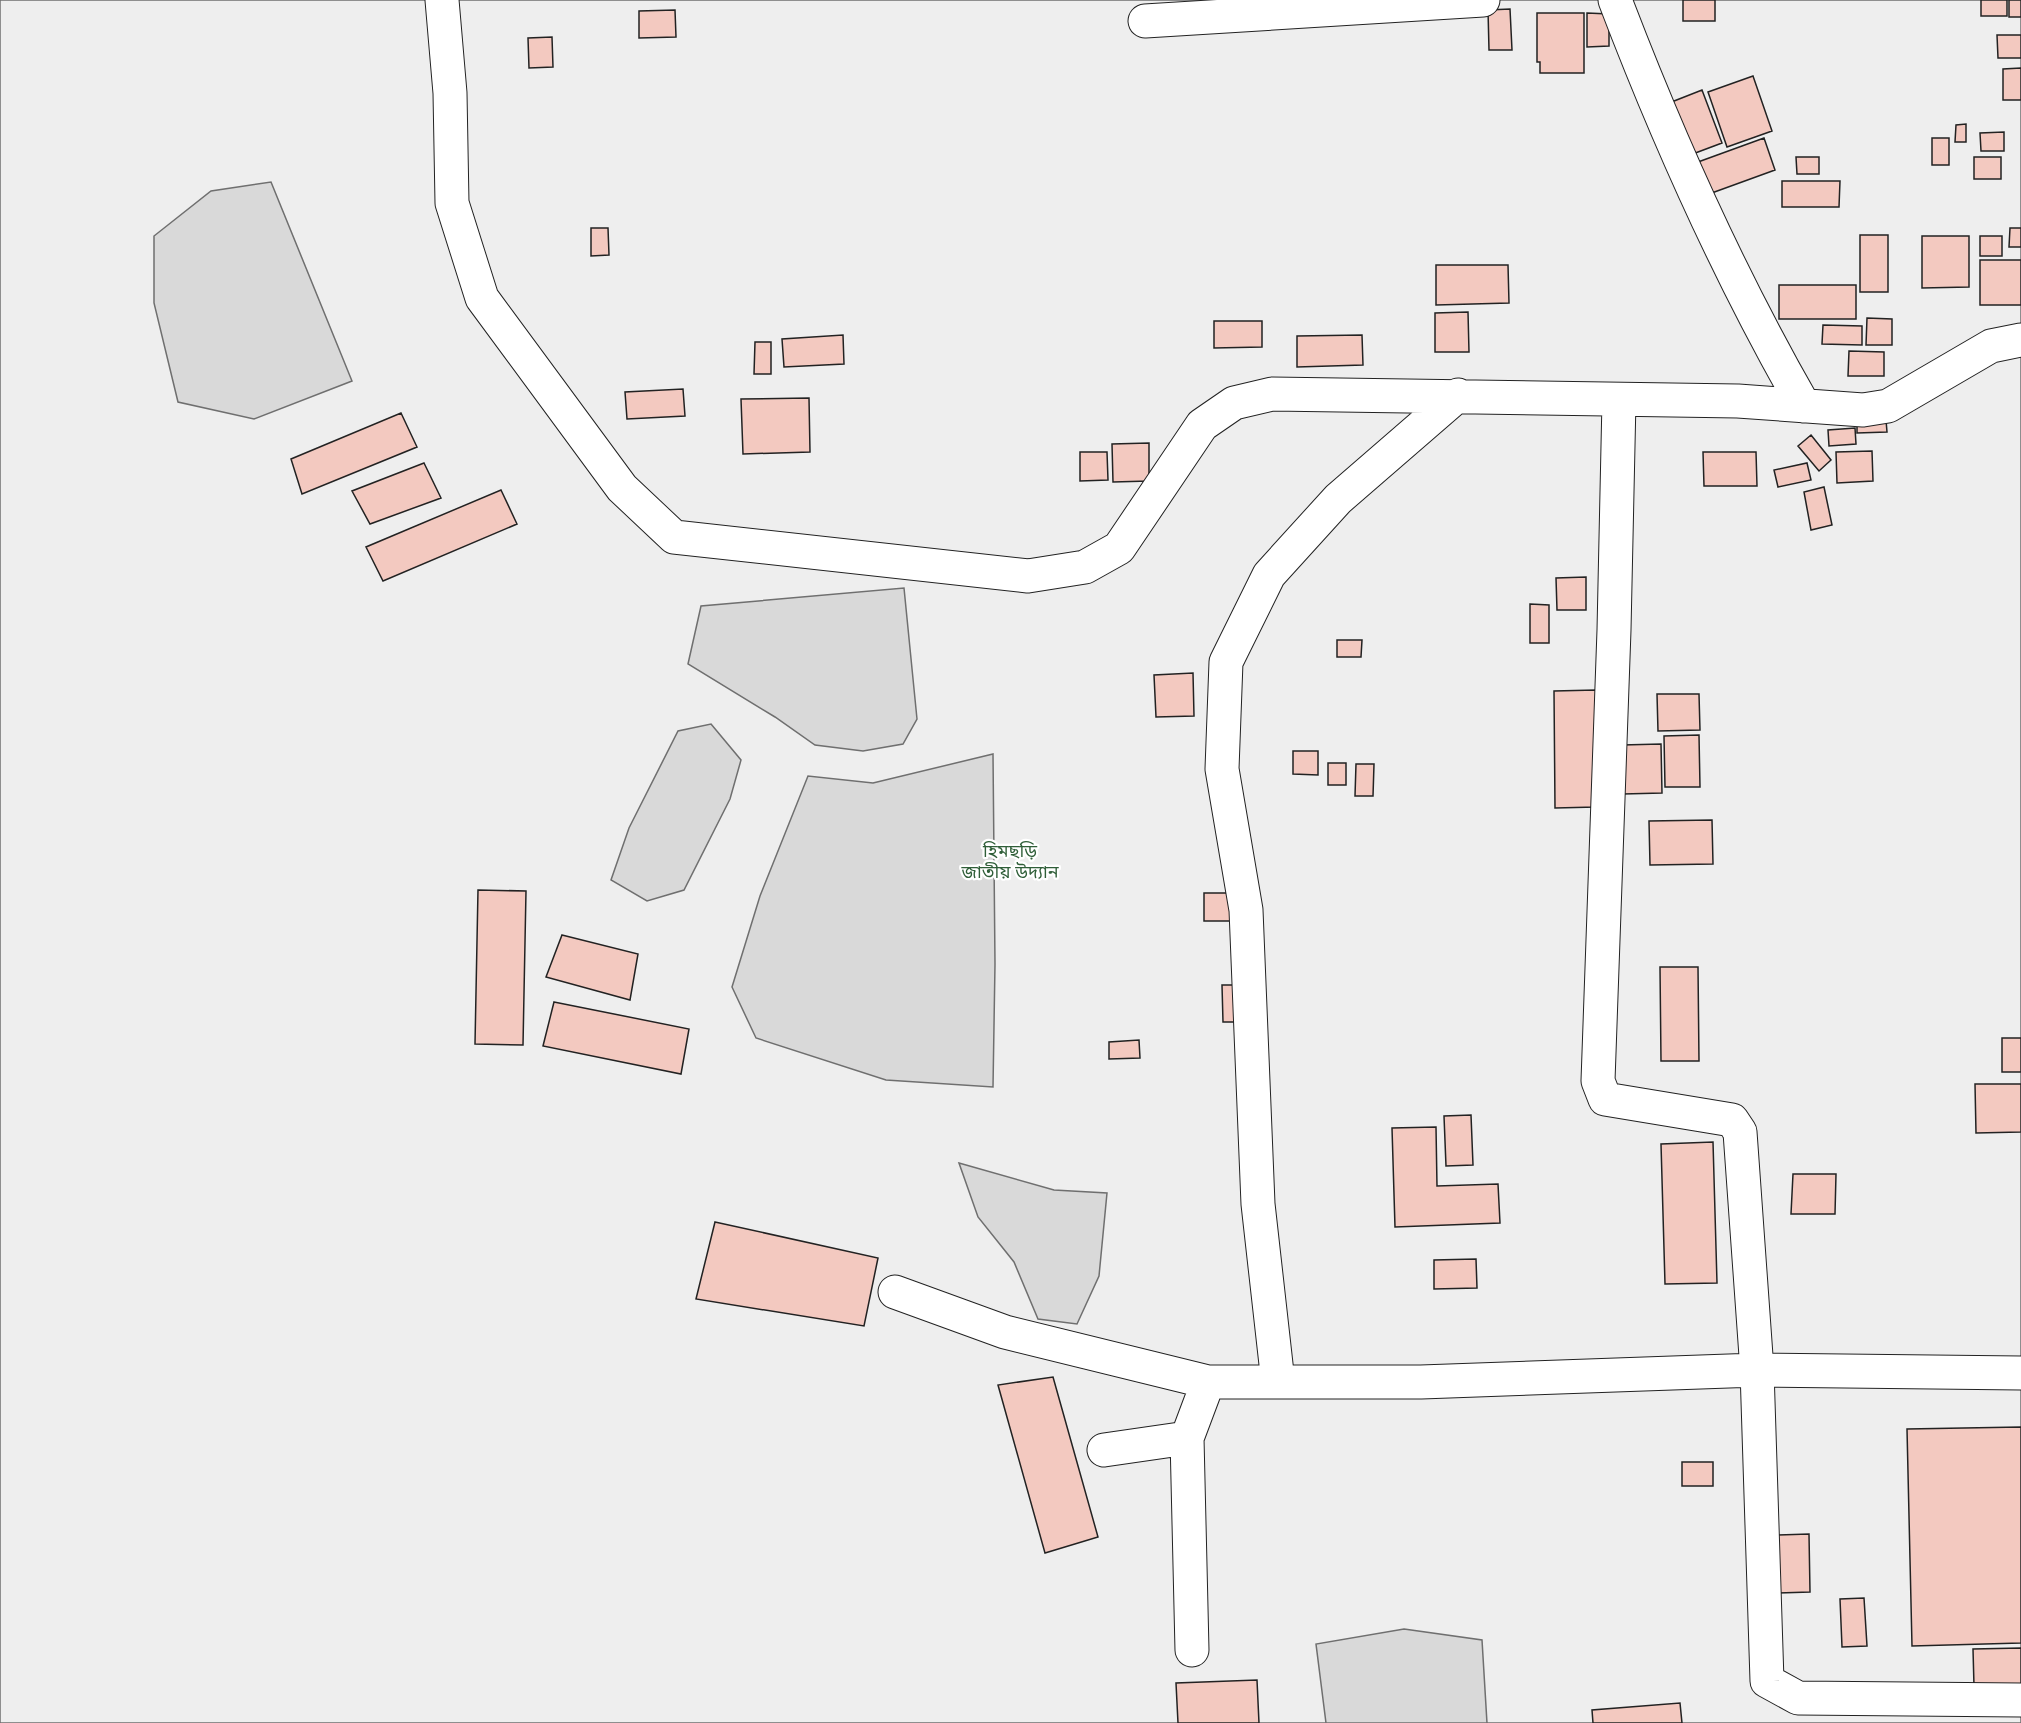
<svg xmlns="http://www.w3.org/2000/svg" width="2021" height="1723" font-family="'Fira Sans','Noto Sans Bengali',sans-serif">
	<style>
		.green { fill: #eee; stroke: #6f6f6f; stroke-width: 1.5 }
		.water { fill: #d9d9d9; stroke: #6f6f6f; stroke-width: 1.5 }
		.building { fill: #f3c9c0; stroke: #222; stroke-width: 1.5 }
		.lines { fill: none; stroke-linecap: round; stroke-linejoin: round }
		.minor-casing { stroke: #222; stroke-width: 35 }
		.minor { stroke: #fff; stroke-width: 33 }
		.labels { text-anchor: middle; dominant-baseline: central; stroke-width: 4.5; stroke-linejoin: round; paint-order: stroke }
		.park-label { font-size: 18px; fill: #2f5e38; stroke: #fff }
	</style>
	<rect width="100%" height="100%" fill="#fff"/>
	<path class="green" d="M0,0H2021V1723H0Z"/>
	<path class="water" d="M271,182L352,381L254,419L178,402L154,303V236L211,191Z
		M904,588L917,719L903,744L863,751L815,745L775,717L688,664L701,606Z
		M711,724L741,760L730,799L684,890L647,901L611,880L629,828L678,731Z
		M993,754L995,964L993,1087L886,1080L756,1038L732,987L760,896L808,776L873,783Z
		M959,1163L1054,1190L1107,1193L1099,1276L1077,1324L1038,1319L1014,1262L978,1217Z
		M1404,1629L1482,1640L1487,1723H1326L1316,1644Z"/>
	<path class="building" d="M1683,0H1715V21H1683Z
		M1981,0H2007V16H1981Z
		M2009,0H2021V17H2009Z
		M1510,9L1512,50H1489L1488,10Z
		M675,10L676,37L639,38V11Z
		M1537,13H1584V73H1540V62H1537Z
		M1587,13L1609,14V46L1587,47Z
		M1997,35H2021V58H1998Z
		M552,37L553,67L529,68L528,38Z
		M2021,68V100H2003V69Z
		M1753,76L1772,131L1727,147L1708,92Z
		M1702,90L1722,143L1690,155L1669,103Z
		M1966,124V142H1955L1956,125Z
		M2004,132V151H1981L1980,133Z
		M1764,138L1775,170L1709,194L1698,162Z
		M1932,138H1949V165H1932Z
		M1796,157H1819V174H1797Z
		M1974,157H2001V179H1974Z
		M1782,181H1840L1839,207H1782Z
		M591,228H608L609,255L591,256Z
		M2010,228H2021V247H2009Z
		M1860,235H1888V292H1860Z
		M1922,236H1969V287L1922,288Z
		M1980,236H2002V256H1980Z
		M1980,260H2021V305H1980Z
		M1436,265H1508L1509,303L1436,305Z
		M1779,285H1856V319H1779Z
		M1468,312L1469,352H1435V313Z
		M1867,318L1892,319V345H1866Z
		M1214,321H1262V347L1214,348Z
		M1823,325L1862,326V345L1822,344Z
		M843,335L844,364L784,367L782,339Z
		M1362,335L1363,365L1297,367V336Z
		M755,342H771V374H754Z
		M1849,351L1884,352V376H1848Z
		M683,389L685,416L627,419L625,392Z
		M809,398L810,452L743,454L741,399Z
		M401,413L417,447L302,494L291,459Z
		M1886,420L1887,432L1857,433V422Z
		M1855,428L1856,444L1829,446L1828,430Z
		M1811,435L1831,460L1819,471L1798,446Z
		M1149,443V481L1113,482L1112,444Z
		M1872,451L1873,481L1837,483L1836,452Z
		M1080,452H1107L1108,480L1080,481Z
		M1703,452H1756L1757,486H1704Z
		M424,463L441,498L370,524L352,491Z
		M1807,463L1811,480L1778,487L1774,470Z
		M1824,487L1832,525L1811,530L1804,492Z
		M501,490L517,524L383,581L366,547Z
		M1586,577V610H1557L1556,578Z
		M1530,604L1549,605V643H1530Z
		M1337,640H1362L1361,657H1337Z
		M1193,673L1194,716L1156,717L1154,675Z
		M1596,690V807L1555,808L1554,691Z
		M1657,694H1699L1700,730L1658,731Z
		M1699,735L1700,787H1665L1664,736Z
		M1661,744L1662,793L1623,794L1622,745Z
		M1293,751H1318V775L1293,774Z
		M1328,763H1346V785H1328Z
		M1356,764H1374L1373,796H1355Z
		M1712,820L1713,864L1650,865L1649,821Z
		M478,890L526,891L523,1045L475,1044Z
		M1204,893H1231L1232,921H1204Z
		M562,935L638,954L630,1000L546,977Z
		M1660,967H1698L1699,1061H1661Z
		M1222,985H1239L1240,1022H1223Z
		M554,1002L689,1029L681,1074L543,1046Z
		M2002,1038H2021V1072H2002Z
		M1139,1040L1140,1058L1109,1059V1042Z
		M1975,1084H2021V1132L1976,1133Z
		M1471,1115L1473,1165L1446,1166L1444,1116Z
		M1436,1127L1437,1186L1498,1184L1500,1223L1395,1227L1392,1128Z
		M1713,1142L1717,1283L1665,1284L1661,1144Z
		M1793,1174H1836L1835,1214H1791Z
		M715,1222L878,1258L864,1326L696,1299Z
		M1476,1259L1477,1288L1434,1289V1260Z
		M1053,1377L1098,1537L1045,1553L998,1385Z
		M2021,1427V1643L1912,1646L1907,1429Z
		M1682,1462H1713V1486H1682Z
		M1809,1534L1810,1592L1778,1593L1777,1535Z
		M1864,1598L1867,1646L1842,1647L1840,1599Z
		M2021,1648V1685L1974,1686L1973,1649Z
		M1257,1680L1259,1723H1178L1176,1683Z
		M1680,1703L1682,1723H1593L1592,1710Z"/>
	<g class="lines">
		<defs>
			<path id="minor" d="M442,0L450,93L452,203L482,298L622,488L674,537L1028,576L1085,567L1119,548L1202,425L1234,403L1272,394L1738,401L1863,410L1888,406L1991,346L2021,340
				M1615,0C1668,139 1730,277 1804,406
				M1145,21L1483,0
				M1619,400L1614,630L1598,1081L1605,1099L1732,1120L1740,1132L1757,1370L1767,1681L1798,1698L2021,1700
				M895,1292L1005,1332L1208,1382H1421L1757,1370L2021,1373
				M1278,1382L1258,1204L1246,910L1222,769L1226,662L1269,575L1338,499L1458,395
				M1104,1450L1187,1438
				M1192,1650L1187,1438L1208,1382"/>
		</defs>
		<use href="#minor" class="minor-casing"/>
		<use href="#minor" class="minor"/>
	</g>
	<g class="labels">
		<g class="park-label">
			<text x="1010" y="851">হিমছড়ি<tspan x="1010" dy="21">জাতীয় উদ্যান</tspan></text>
		</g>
	</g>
</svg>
